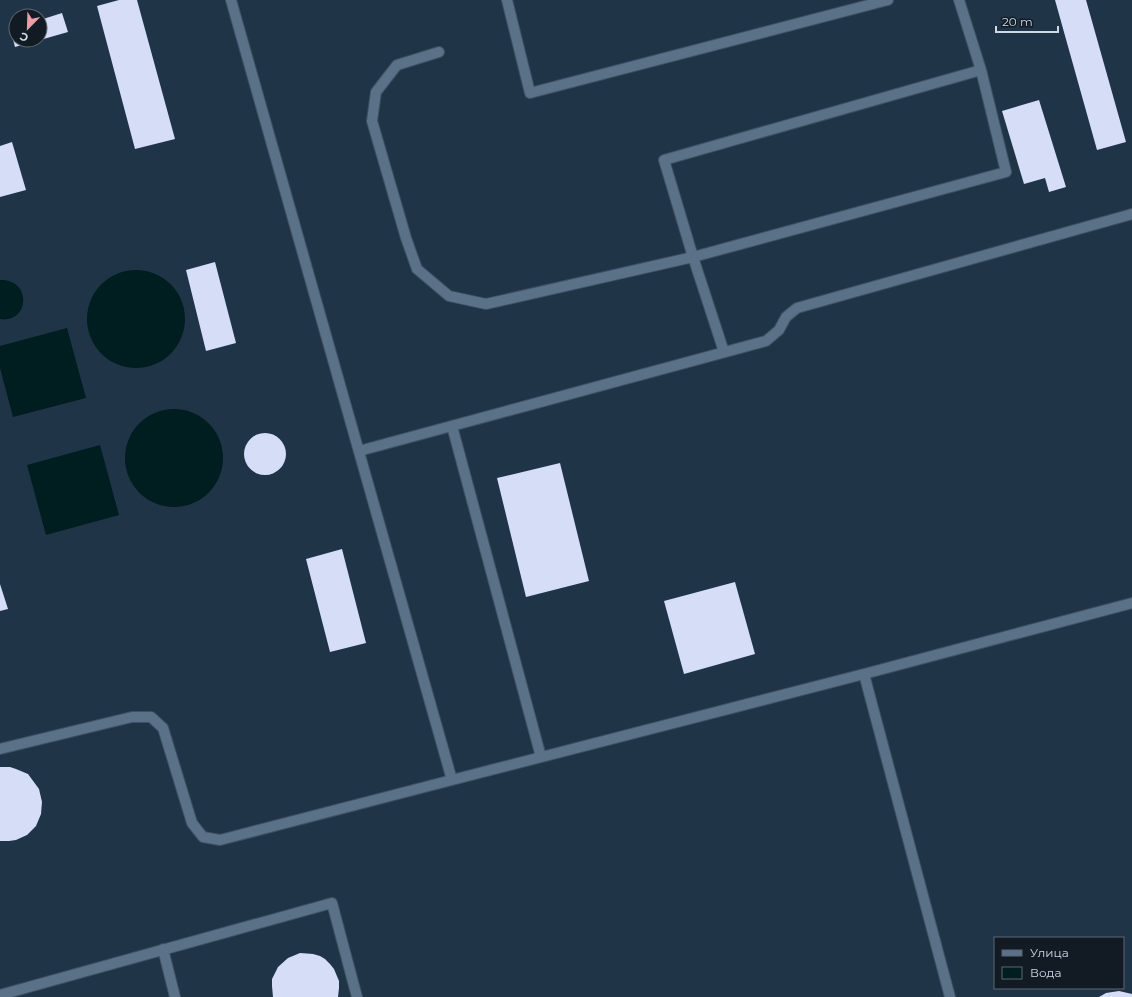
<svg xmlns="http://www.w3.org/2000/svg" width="1132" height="997" font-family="Montserrat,sans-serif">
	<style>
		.water { fill: #001d1f }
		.building { fill: #d5ddf7 }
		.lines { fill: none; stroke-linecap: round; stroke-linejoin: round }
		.minor-casing { stroke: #3e5162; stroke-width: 12 }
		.minor { stroke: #5a7188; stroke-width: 10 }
	</style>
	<rect width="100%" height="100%" fill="#203448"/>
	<path class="water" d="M87 319a49 49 0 1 1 98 0a49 49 0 1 1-98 0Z
		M0,280C33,279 29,324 0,319Z
		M67,328L86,398L13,417L0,368V346Z
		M125 458a49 49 0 1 1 98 0a49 49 0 1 1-98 0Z
		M100,445L119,515L46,535L27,465Z"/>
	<path class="building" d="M119,0H137L175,139L135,149L97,6Z
		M1055,0H1086L1126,142L1097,150Z
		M62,13L68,32L40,40V20Z
		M16,27V40H39L15,47L10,28Z
		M1039,100L1066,187L1049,192L1045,178L1024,184L1002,111Z
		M12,142L26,190L0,197V146Z
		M215,262L236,343L206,351L186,270Z
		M244 454a21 21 0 1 1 42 0a21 21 0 1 1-42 0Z
		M560,463L589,581L526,597L497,478Z
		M342,549L366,643L330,652L306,559Z
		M735,582L755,654L684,674L664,601Z
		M0,584L8,609L0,611Z
		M0,767H10L16,769L28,774L39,789L42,802L41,814L36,826L27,835L16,840L9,841H0Z
		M300,953L313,954L320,956L325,959L330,964L334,969L339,981V988L338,997H273L272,986V979L278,967L288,958Z
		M1119,991L1132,994V997H1099L1106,993Z"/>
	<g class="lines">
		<defs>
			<path id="minor" d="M231,0L452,780L864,674L950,997
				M507,0L530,93L888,0
				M959,0L981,70
				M439,52L397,65L376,92L372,121L406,238L417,269L449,296L486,304L693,257L1006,172L981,70L664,160L693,257L724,352
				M452,426L541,757
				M359,451L766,341L779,330L786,317L797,308L1132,214
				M864,674L1132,603
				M0,749L132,717H151L163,728L192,823L203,837L220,840L452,780
				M163,949L175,997
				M0,995L332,903L357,997"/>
		</defs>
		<use href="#minor" class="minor-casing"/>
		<use href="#minor" class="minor"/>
	</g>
	<rect x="994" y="937" width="130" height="52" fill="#121b24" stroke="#5c6772"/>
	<rect x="1002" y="950" width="20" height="6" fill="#5a7188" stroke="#5c6772"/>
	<text x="1030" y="957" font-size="12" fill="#ccd9e6">Улица</text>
	<rect x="1002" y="967" width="20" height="12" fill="#001d1f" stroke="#5c6772"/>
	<text x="1030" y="977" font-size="12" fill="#ccd9e6">Вода</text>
	<g transform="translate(28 28) rotate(203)"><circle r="19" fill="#121b24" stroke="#5c6772"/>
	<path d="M0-3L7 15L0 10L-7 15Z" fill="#f39aa8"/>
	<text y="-6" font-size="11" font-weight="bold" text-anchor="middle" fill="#ccd9e6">С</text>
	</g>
	<path d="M996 26v6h62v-6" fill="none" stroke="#ccd9e6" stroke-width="2"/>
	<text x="1002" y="26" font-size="12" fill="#ccd9e6" stroke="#121b24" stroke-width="3" paint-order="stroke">20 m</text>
</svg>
